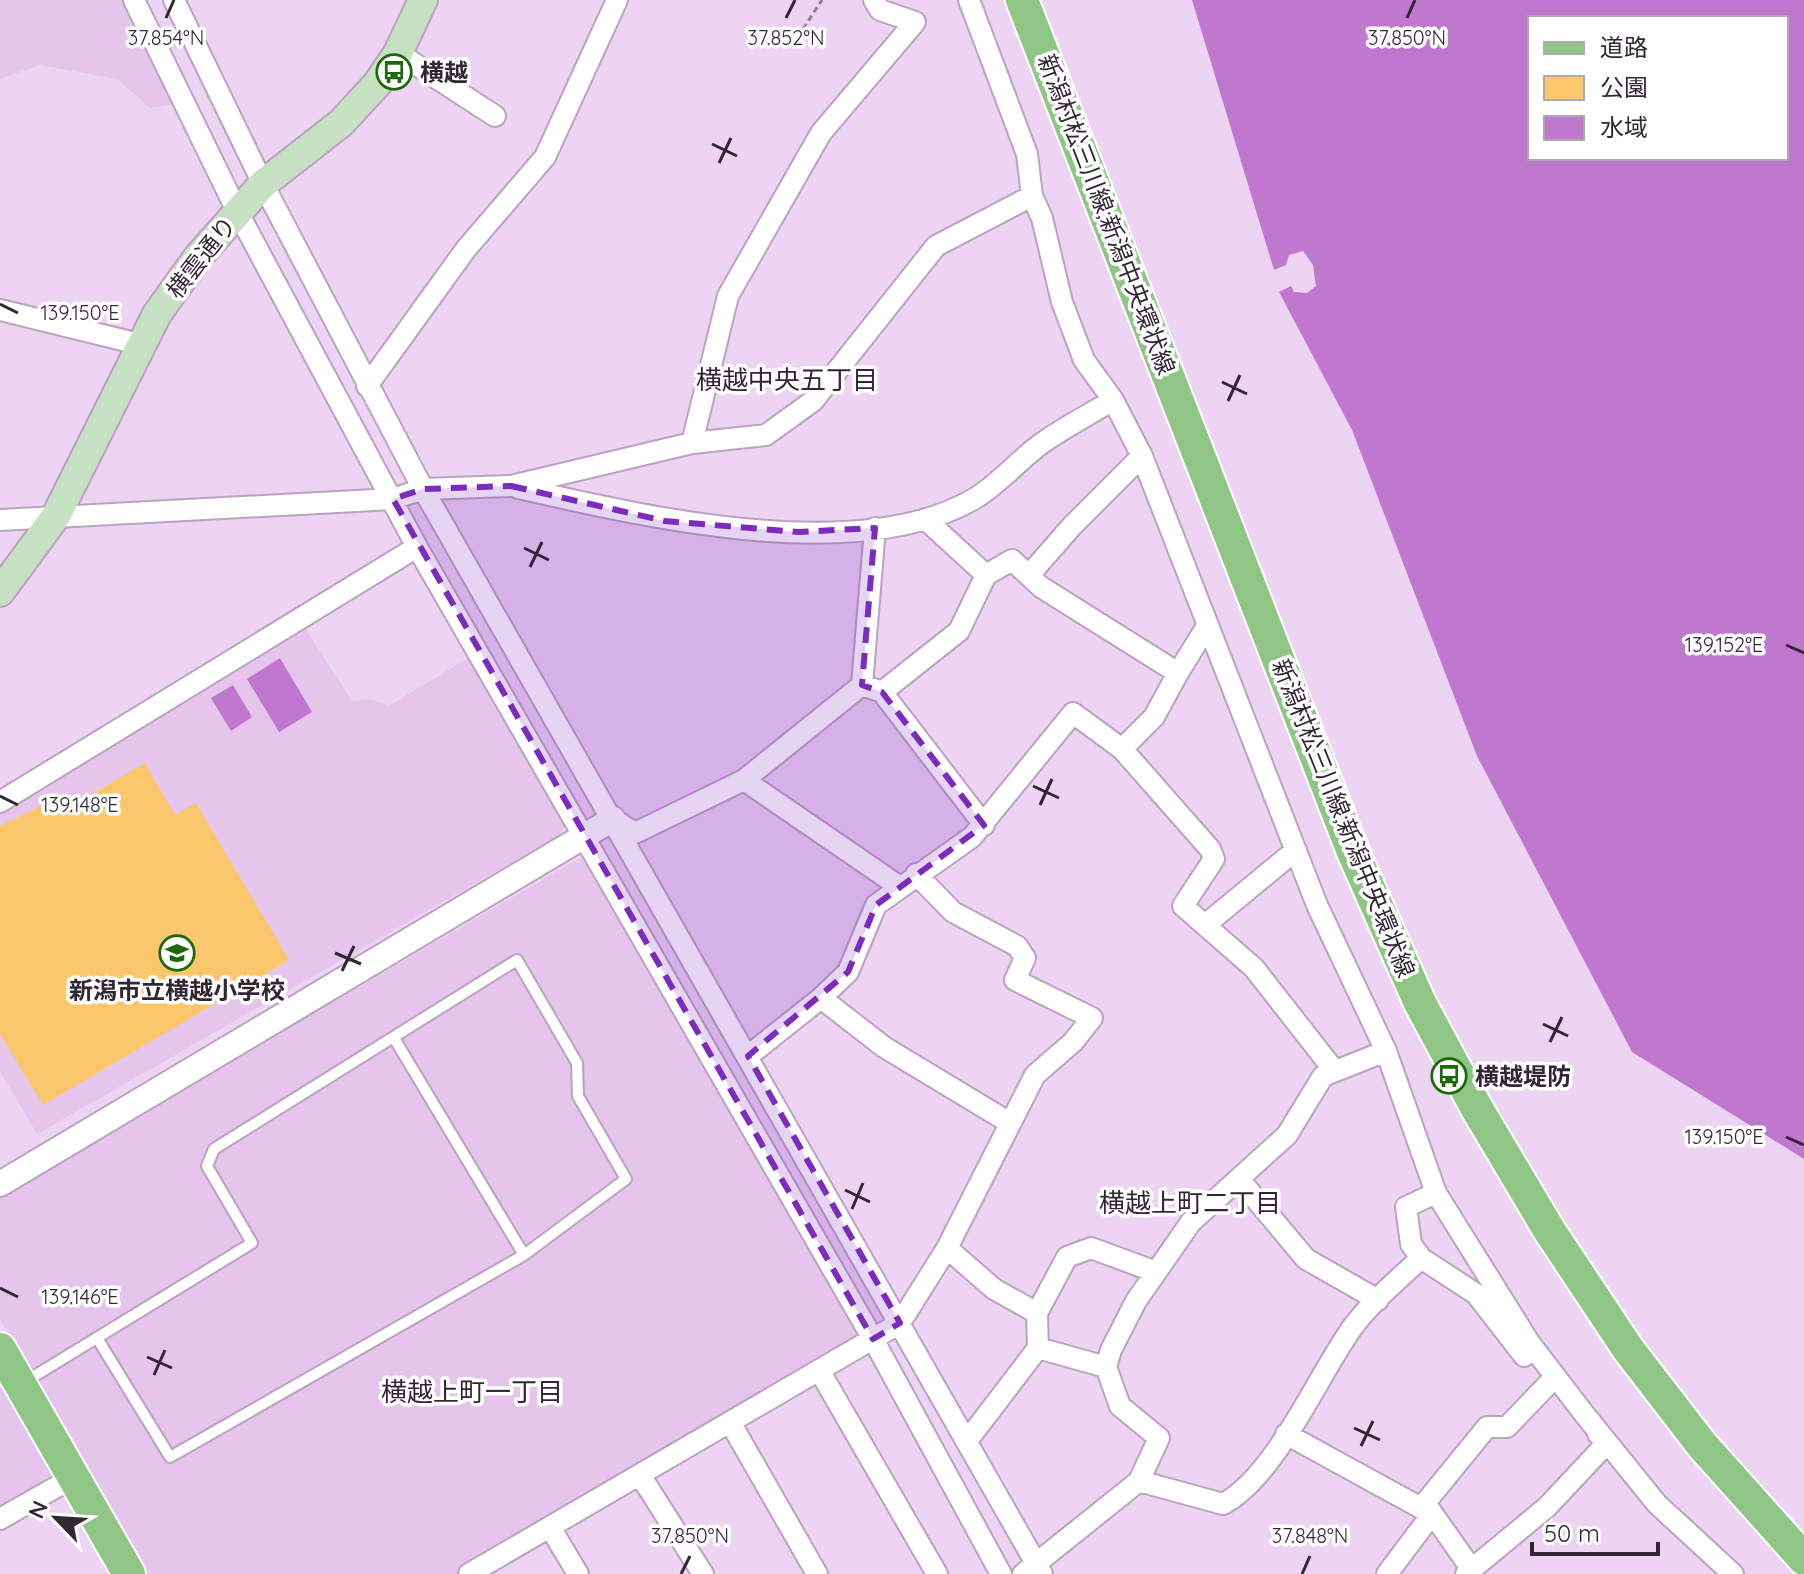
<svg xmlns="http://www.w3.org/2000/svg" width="1804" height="1574" font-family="Quicksand,'Noto Sans JP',sans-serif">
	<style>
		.built { fill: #e5c5eb }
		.green { fill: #fac76c }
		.water { fill: #c078cf; fill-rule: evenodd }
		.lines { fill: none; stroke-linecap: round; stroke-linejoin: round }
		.service-casing { stroke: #bba2c0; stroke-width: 14 }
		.minor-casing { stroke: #bba2c0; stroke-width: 24 }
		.tertiary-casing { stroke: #bba2c0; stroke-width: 28 }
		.secondary-casing { stroke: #bba2c0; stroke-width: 32 }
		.primary-casing { stroke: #fff; stroke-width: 36 }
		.path { stroke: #917f95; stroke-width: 3; stroke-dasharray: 6 4; stroke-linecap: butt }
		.service { stroke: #fff; stroke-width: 10 }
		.minor { stroke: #fff; stroke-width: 20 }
		.tertiary { stroke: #fff; stroke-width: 24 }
		.secondary { stroke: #c7e2c2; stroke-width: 28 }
		.primary { stroke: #8fc685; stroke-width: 32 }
		.marked { fill: #7b2cbf; fill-opacity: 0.2; stroke: #7b2cbf; stroke-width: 6; stroke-dasharray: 16 10; stroke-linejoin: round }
		.ticks { fill: none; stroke: #312733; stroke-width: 3 }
		.labels { text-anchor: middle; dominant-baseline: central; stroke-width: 7; stroke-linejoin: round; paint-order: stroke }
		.poi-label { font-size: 24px; font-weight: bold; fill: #312733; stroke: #fff; text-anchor: start }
		.street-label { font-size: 24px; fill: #312733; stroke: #fff }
		.neighbourhood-label { font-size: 26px; fill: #312733; stroke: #fff }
		.ticks-label { font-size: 20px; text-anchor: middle; fill: #312733; stroke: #fff; stroke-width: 7; stroke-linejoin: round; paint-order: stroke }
	</style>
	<rect width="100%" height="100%" fill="#eed4f3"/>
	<path class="built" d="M0,0H131L177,104L150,108L117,79L40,65L0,79Z
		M303,625L352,701L369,699L388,706L475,654L569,818L560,835L37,1134L0,1071V808Z
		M583,856L861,1340L455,1574H144L0,1319V1197Z
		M0,1380L54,1474L0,1506Z"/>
	<path class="green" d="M145,763L175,815L196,803L289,960L43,1105L0,1034V826L57,798L73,805Z"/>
	<path class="water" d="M1192,0H1804V1159L1632,1052L1477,756L1352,430L1279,292L1291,286L1294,292L1307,293L1316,286L1313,265L1303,251L1289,255L1286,265L1274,270ZM1786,18V158H1530V18Z
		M280,658L312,712L279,732L247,679Z
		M233,685L252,717L231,731L211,698Z"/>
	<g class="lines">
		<defs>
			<path id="service" d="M394,1038L524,1255
				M23,1383L252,1243L207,1166L214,1149L517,960L577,1063L578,1096L626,1179L524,1255L170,1457L97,1338"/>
			<path id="minor" d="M134,0L237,211L417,547L873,1339L1001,1574
				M174,0L263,184L423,489L1042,1574
				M969,0L1027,154L1032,196L1042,218L1062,302L1084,360L1113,400L1142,456L1317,905L1386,1051L1436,1193L1529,1342L1585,1415L1657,1504L1733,1574
				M398,53L495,116
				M0,310L143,345
				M367,386L466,249L545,157L617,0
				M692,443L766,435L813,401L936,246L1032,196
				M518,488C642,516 857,567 974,499C1000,484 1020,458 1045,441C1067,426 1090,414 1113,400
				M925,519L986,575
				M0,520L393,499L423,489L511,486L692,443L728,296L821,133L915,22L880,10L874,0
				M1030,574L1072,526L1142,456
				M862,685L875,528
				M882,692L984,825
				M1122,749L1210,849L1214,859L1183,906L1254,968L1333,1069
				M744,780L900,887
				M0,802L417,547
				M613,819L635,833L744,780L862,685L882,692L959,631L986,575L1012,560L1041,587L1178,673L1207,626
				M1205,925L1296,850
				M821,998L884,1047L1010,1123
				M748,1056L821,998L848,972L876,905L972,837L1073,713L1122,749L1154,717L1178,673
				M1239,1179L1306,1259L1378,1300
				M1436,1193L1406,1207L1411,1244L1421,1258L1476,1294L1524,1356
				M947,1248L994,1289L1037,1313L1038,1348L967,1441
				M1037,1313L1067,1257L1091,1248L1156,1272
				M1038,1348L1106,1367
				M819,1370L937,1574
				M730,1422L817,1574
				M1286,1434L1432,1514L1387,1574
				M640,1475L703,1574
				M1139,1481L1223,1504C1275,1477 1317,1377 1352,1328C1371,1302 1398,1280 1421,1258
				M0,1519L74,1477
				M550,1527L578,1574
				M1470,1567L1425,1503L1487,1427H1507L1555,1377
				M469,1574L900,1323L947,1248L1035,1075L1073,1042L1092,1018L1015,980L1025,958L1017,946L953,912L916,874
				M1023,1574L1139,1481L1159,1438L1120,1406L1106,1367L1111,1350L1136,1301L1191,1222L1287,1135L1323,1076L1386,1051
				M1466,1574L1547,1507L1607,1443L1598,1434"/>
			<path id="tertiary" d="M0,1184L613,819"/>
			<path id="secondary" d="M0,592L56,516L157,314L198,257L263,184L341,123L377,84L398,53L423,0"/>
			<path id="primary" d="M1022,0L1353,852L1420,1003L1476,1107L1549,1230L1628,1349L1702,1445L1804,1559
				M0,1349L129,1574"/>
		</defs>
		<use href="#service" class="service-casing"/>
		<use href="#minor" class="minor-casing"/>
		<use href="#tertiary" class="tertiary-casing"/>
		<use href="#secondary" class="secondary-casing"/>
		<use href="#primary" class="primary-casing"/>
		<path class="path" d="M803,29L822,0"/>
		<use href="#service" class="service"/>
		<use href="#minor" class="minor"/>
		<use href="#tertiary" class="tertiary"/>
		<use href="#secondary" class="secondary"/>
		<use href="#primary" class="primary"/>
	</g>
	<path class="marked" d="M511,486L665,521L798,532L875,528L862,685L882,692L984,825L876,905L848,972L748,1056L900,1323L873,1339L393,499L423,489Z"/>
	<path class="ticks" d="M166,18L174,0M786,18L795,0M1407,18L1415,0M712,144L737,156M719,163L731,138M0,304L18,313M1222,382L1247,394M1228,401L1240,375M524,548L549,560M530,567L542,542M1786,645L1804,653M1033,786L1059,798M0,796L18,805M1040,805L1052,779M335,953L361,964M342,971L354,946M1543,1024L1568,1036M1550,1042L1562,1017M1786,1137L1804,1145M845,1190L870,1202M852,1209L863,1183M0,1288L18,1297M147,1357L172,1368M154,1375L165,1350M1354,1428L1380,1440M1361,1446L1373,1421M681,1574L690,1556M1302,1574L1310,1556"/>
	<defs>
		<symbol id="bus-ring" viewBox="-11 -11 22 22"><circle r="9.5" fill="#fff" stroke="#1d6909" stroke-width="1.5"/><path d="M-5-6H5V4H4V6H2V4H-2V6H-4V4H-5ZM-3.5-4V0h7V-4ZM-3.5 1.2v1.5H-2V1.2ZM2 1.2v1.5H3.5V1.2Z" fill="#1d6909"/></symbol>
		<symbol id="school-ring" viewBox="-11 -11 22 22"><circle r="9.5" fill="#fff" stroke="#1d6909" stroke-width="1.5"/><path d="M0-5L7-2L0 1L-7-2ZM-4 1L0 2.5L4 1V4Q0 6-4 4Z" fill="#1d6909"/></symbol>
	</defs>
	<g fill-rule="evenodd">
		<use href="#bus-ring" x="374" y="52" width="40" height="40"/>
		<use href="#school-ring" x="157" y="933" width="40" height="40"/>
		<use href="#bus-ring" x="1429" y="1056" width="40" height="40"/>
	</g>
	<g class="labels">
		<g class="poi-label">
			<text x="420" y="72">横越</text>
			<text x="177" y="990" text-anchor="middle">新潟市立横越小学校</text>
			<text x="1475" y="1076">横越堤防</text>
		</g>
		<g class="street-label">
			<text transform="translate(1107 214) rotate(69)">新潟村松三川線;新潟中央環状線</text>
			<text transform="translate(201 257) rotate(-52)">横雲通り</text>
			<text transform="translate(1344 818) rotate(68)">新潟村松三川線;新潟中央環状線</text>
		</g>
		<g class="neighbourhood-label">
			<text x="787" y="379">横越中央五丁目</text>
			<text x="1190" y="1202">横越上町二丁目</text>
			<text x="472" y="1391">横越上町一丁目</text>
		</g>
	</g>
	<g class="ticks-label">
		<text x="166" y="45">37.854°N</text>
		<text x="786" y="45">37.852°N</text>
		<text x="1407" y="45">37.850°N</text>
		<text x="80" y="320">139.150°E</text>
		<text x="1724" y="652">139.152°E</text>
		<text x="80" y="812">139.148°E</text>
		<text x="1724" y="1144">139.150°E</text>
		<text x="80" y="1304">139.146°E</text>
		<text x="690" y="1543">37.850°N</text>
		<text x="1310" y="1543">37.848°N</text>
	</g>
	<rect x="1528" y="16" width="260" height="144" fill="#ffffff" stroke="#ada9ad" stroke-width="2"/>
	<rect x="1544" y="42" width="40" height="12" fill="#8fc685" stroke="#ada9ad" stroke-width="2"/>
	<text x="1600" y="56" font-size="24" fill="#312733">道路</text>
	<rect x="1544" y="76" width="40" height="24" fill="#fac76c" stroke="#ada9ad" stroke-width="2"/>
	<text x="1600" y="96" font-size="24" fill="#312733">公園</text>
	<rect x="1544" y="116" width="40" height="24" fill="#c078cf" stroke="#ada9ad" stroke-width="2"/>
	<text x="1600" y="136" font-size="24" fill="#312733">水域</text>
	<g transform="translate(56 1518) rotate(295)" stroke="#ffffff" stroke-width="6" paint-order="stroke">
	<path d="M0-6L14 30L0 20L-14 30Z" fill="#312733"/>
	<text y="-12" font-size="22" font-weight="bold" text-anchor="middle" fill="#312733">N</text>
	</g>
	<path d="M1532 1542v12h126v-12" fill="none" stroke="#312733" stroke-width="4"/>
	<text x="1544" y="1542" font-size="24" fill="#312733" stroke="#ffffff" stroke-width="6" paint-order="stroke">50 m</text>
</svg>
